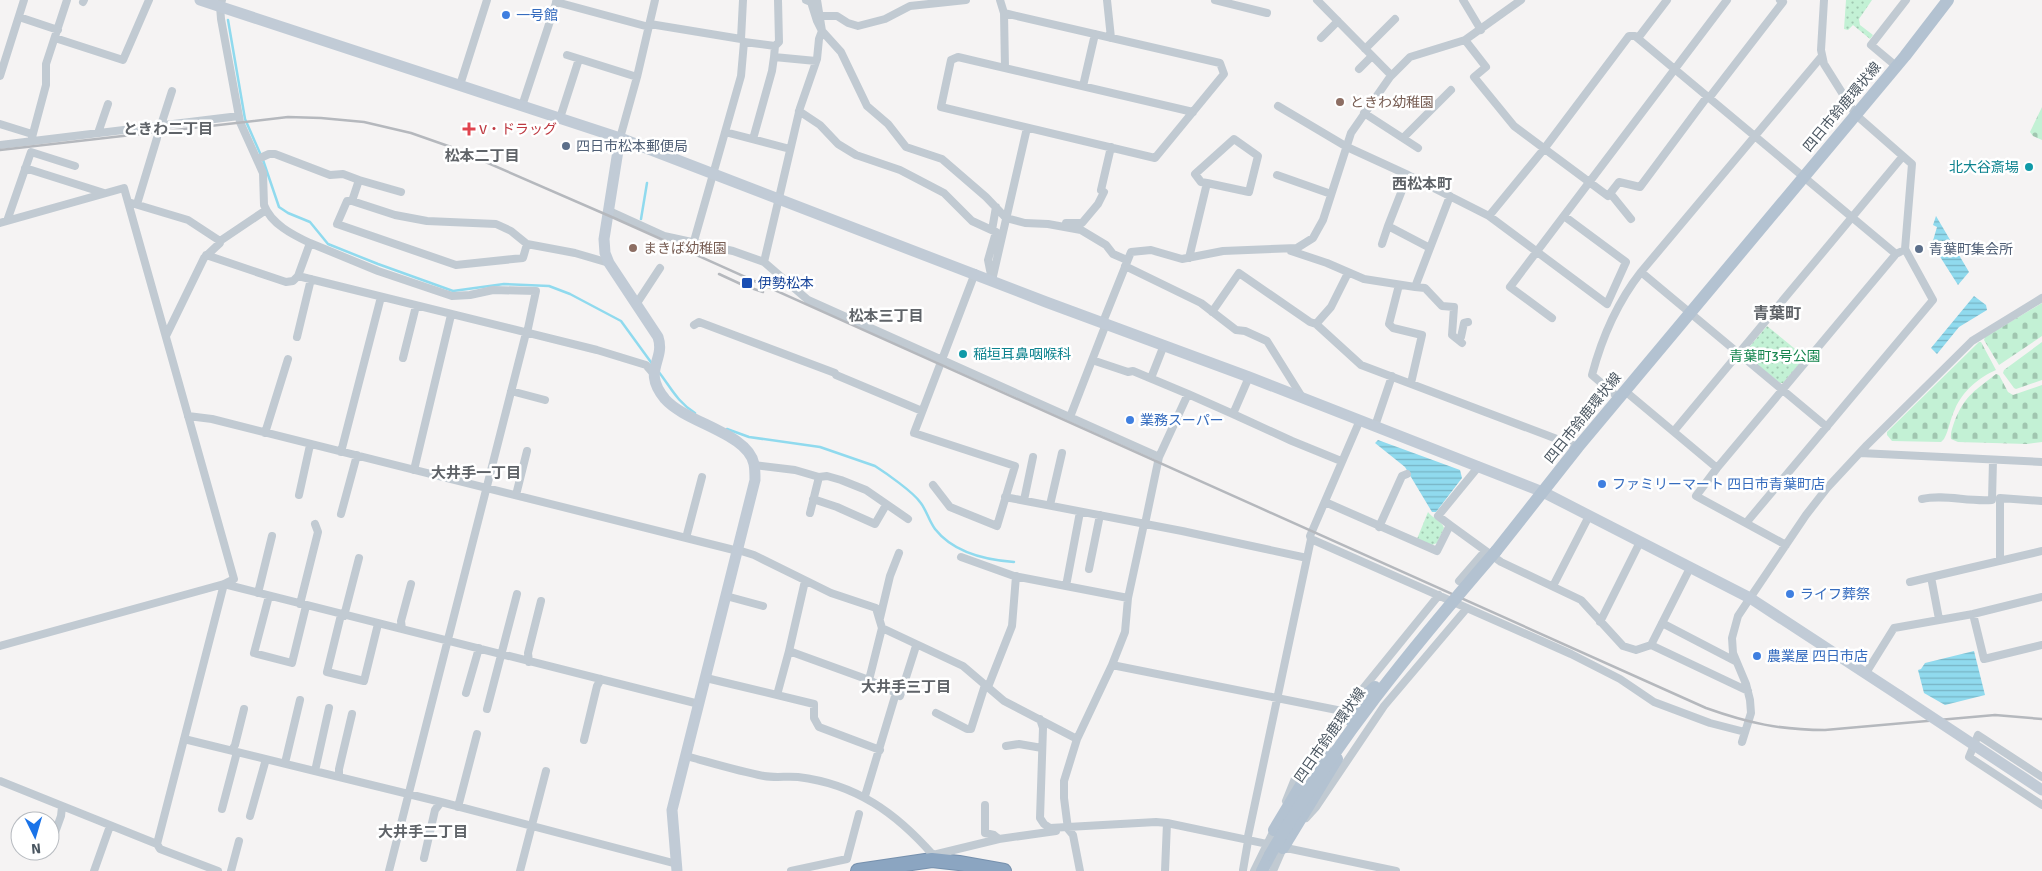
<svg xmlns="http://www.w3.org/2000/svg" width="2042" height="871" font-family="Signika,'Noto Sans JP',sans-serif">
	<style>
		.cemetery { fill: url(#cemetery-stones) }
		.park { fill: url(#park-dots) }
		.water { fill: url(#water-rules) }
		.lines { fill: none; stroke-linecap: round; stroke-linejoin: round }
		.stream { stroke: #90daee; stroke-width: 2.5 }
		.highway-casing { stroke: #7690ad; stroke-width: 16 }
		.street { stroke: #c1cad2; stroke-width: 8 }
		.secondary { stroke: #c1cbd6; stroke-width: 11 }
		.primary { stroke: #b3c2d1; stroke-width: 12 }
		.highway { stroke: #8ba5c1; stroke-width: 14 }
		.rail { stroke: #b5b8bd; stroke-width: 2.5 }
		.secondary-bridge { stroke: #c1cbd6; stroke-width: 11 }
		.primary-bridge { stroke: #b3c2d1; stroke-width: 12 }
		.shop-dot { fill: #3f7fe0; stroke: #fff; stroke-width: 2 }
		.education-dot { fill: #8d6e63; stroke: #fff; stroke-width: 2 }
		.health-dot { fill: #e0444e; stroke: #fff; stroke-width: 2 }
		.service-dot { fill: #5c6f8a; stroke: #fff; stroke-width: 2 }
		.culture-dot { fill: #0f9aa8; stroke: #fff; stroke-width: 2 }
		.transit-dot { fill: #1a4fb4; stroke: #fff; stroke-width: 2 }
		.labels { text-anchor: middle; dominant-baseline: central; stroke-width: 5; stroke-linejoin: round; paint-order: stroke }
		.shop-label { font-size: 14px; fill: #366cbe; stroke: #fff; text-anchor: start }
		.education-label { font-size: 14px; fill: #785e54; stroke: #fff; text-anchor: start }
		.street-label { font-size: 14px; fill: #4a5661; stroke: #fff }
		.health-label { font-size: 14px; fill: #be3a42; stroke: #fff; text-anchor: start }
		.service-label { font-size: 14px; fill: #4e5e75; stroke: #fff; text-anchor: start }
		.culture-label { font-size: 14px; fill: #0d838f; stroke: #fff; text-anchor: end }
		.transit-label { font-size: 14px; fill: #164399; stroke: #fff; text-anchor: start }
		.park-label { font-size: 14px; fill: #17864f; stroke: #fff }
		.neighbourhood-label { font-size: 15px; font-weight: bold; fill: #5f6368; stroke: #fff }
		.quarter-label { font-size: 16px; font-weight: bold; fill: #5f6368; stroke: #fff }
	</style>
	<defs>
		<pattern id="cemetery-stones" width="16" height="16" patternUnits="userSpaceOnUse" patternTransform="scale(1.25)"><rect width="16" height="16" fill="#c3f1d5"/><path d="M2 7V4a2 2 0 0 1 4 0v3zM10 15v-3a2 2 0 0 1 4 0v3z" fill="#a0c6b0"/></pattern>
		<pattern id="park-dots" width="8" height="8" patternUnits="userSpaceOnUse" patternTransform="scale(1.25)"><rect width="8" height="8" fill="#c3f1d5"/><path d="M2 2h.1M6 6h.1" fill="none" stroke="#a0c6b0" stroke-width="1.8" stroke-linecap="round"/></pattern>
		<pattern id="water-rules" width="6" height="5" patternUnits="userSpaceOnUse" patternTransform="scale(1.25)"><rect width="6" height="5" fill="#90daee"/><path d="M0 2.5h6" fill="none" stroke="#78b4c4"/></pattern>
	</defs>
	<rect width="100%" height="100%" fill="#f5f3f3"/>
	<path class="cemetery" d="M2042,107V140L2033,136L2030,132Z
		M2042,303V336L1999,365L1984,340L1985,337Z
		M1979,342H1981L1996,370C1979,377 1962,392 1955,409C1950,419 1949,430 1944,439L1941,442L1892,441L1887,435V432Z
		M2042,342V380L2016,389L2014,388L2003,373L2004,370Z
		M1996,374L1999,375L2008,392L2013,395L2042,385V442L2027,444L1958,442L1951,439C1950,433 1953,426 1955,420C1966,394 1975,391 1996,374Z"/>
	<path class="park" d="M1846,0H1872L1859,19L1860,25L1873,35L1870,39L1853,25L1848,30L1844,29Z
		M1767,326L1805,357L1783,383H1780L1746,356V351Z
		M1428,512C1432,518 1442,521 1444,528L1437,543L1432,545L1417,539Z"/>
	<path class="water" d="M1936,216L1969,272L1958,285L1932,244L1937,227L1933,225Z
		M1974,296L1986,305L1987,310L1959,327L1937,354L1931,348Z
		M1378,440L1460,470L1462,478L1436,512H1432L1405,467L1375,443Z
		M1974,651L1985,695L1945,705L1924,693L1918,670L1921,669L1925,663Z"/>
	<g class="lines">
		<path class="stream" d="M228,20L245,119L263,160L279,207L288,213L310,222L328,244L378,264L453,291L504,284L549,286L570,294L621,321L653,365
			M641,219L647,183
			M658,371C670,386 677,402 695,413
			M727,429L749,437L820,447L875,466C886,473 913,492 920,502C926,509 929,521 935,529C953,552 986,560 1014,562"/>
		<defs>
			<path id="highway" d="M858,871L932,860L959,863L1004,871"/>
		</defs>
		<use href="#highway" class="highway-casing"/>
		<path class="street" d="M222,0L220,6L221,19L240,122L263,173L264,205C271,224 293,235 310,243L298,276L597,350L646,365L653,373
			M806,0L811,2L817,21L822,31L841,52L867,106L888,124L906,147L942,159L986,197L1006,218L1025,223L1048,224L1081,230L1106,245L1113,254L1127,260
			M1000,0L1004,13L1220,63L1224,74L1155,158L941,107L951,60L958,57L1193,112
			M1107,0L1111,38
			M1215,0L1267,13
			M1317,0L1391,75
			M1463,0L1481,30
			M83,2L84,0
			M556,2L649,27
			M1004,13L1005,68
			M820,16H837L848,23L858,26L885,19L910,6L966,0
			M19,17L58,30
			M650,24L741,39
			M55,38L123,60L149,0
			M1321,38L1338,21
			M1638,38L1667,0
			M1465,40L1486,67L1474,77L1514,126L1608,196L1619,182L1640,187L1707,97
			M744,42L775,46L774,57L816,61
			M775,46L779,42L778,0
			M1365,49L1395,19
			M567,55L637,77
			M1896,66L1871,45L1906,0
			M1359,69L1372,56
			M0,76L24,0
			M460,85L487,0
			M1083,86L1095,34
			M1709,98L1783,2L1780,0
			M522,106L557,0
			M1278,106L1347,147L1408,175L1489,216L1607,304L1626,262L1564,216
			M799,111L820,125L838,144L856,155L900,170L944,193L972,221L996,232L988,260L992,280
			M1364,113L1418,148
			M560,118L579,59
			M0,124L32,134
			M161,125L172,91
			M725,132L790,149
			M98,133L108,104
			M620,138L637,77L655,0
			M1403,138L1451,90
			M753,139L772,71L774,57
			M31,141L46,85V64L67,0
			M0,145L239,116
			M258,159L269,154H275L330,175L343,174L359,180L352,201
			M25,168L104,193
			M1277,175L1331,194
			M1408,175L1388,226L1430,248
			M359,180L401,192
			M1101,190L1111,147
			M1610,193L1631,219
			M128,202L188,220L220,241
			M137,204L157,138
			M609,211L664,236L733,251L764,262L808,300L1159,457L1188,394L1233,414L1249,377
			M1489,216L1544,149L1629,36H1635L1896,254
			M7,221L31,152L75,166
			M0,223L124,188L234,579L224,584L0,646
			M1066,223H1082L1098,204L1104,192
			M992,230L996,207
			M694,241L741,76L744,42L741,39L743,0
			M310,243L378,271L452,296L470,295L493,290L536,291L527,333
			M527,244L523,258L456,265L337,224L347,201H352L395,215L427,221L496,224L511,231L527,244L575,253L609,263
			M1382,244L1388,226
			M1291,251L1327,263L1364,279L1415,287L1450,196
			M206,255L286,282L293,281L298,276
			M1189,258L1207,183L1249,192L1258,156L1234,139L1195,174L1201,182L1207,183
			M764,262L800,108L817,59L819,39L822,31L817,0
			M1125,266L1201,303L1236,330L1245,331L1267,341L1302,397
			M1641,272L1827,427
			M993,276L1027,128
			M1399,285L1389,324L1393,328L1422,335L1411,383
			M1415,287L1425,288L1442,306L1454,307L1452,335L1462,343
			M637,303L660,268
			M1212,312L1239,273L1310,322L1316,324L1361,365L1578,447
			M1552,318L1510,287L1727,0
			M1103,322L1131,252L1151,250L1182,259L1223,251L1297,248L1313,238L1323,220L1351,133L1390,77L1410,57L1465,40L1521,0
			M1316,324L1331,307L1348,273
			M694,325L699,322L835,373L836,375L922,411
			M166,336L204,258L220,243V241L266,210
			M297,337L311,279
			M1459,340L1461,337L1464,323L1468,322
			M403,358L416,306
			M1092,360L1128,372L1133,371L1188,394
			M1151,378L1164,345
			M511,391L545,400
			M1625,391L1717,468
			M1619,398L1592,375C1602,337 1616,304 1641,272L1822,56
			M1233,414L1292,441L1341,461
			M188,416L212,419L738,551
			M1070,417L1106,324
			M1375,426L1392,376
			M1674,431L1903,156
			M265,433L288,359
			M341,452L381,297
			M1860,453L2042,462
			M754,465L795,470L819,477L827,476L841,480L866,490L908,519
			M414,470L451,315
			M933,485L950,507L997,526L1015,466L914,433L975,273
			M299,495L310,445
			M516,495L527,451
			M1005,497L1182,531L1307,558
			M813,499L837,507L875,524L886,505
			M1922,499C1945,494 1967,502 1992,500L1993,460
			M1024,500L1033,457
			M1325,502L1437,551L1450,525L1501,562L1581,600L1623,646L1636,650L1651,645L1690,568
			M1050,505L1062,453
			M810,513L819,477
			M341,514L357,455
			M1746,523L1933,300L1905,249L1912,164L1856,115L1824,64L1821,50L1824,0
			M1145,524L1159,457
			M1450,525L1438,516L1479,466
			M1379,527L1402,476L1407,474
			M686,538L702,477
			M1311,539L1571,654L1620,679L1654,702L1710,723L1745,732
			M1786,545L1696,496L1717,468L1896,254L1900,252
			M738,550L754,555L831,593L876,608L882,628L963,666L1004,701L1077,739
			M961,557L1014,576L1128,598
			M2000,561V498L2042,501
			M1089,569L1100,515
			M805,581L789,651L869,680L896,693L865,796
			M1459,581L1485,551
			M1910,582L1931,577
			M224,584L699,704
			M1066,586L1080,512
			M1553,586L1589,516
			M258,593L272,536
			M269,596L254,653L292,663L306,606
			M726,596L763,606
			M300,604L318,532L315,524
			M1973,614L1984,659L2042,645
			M341,615L327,672L364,681L378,624
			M344,616L359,558
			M880,618L890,576L899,553
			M1939,619L1931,577L2042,551
			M1600,622L1640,542
			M1662,623L1735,661
			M402,629L401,621L411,584
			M1651,645L1748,691
			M529,662L528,653L541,601
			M1112,665L1347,712
			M1866,673L1894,628L1973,614L2042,597
			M706,678L814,704V718L819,727L880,750
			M869,680L882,628
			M988,687L1012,626L1016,576
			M466,693L479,648
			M896,693L900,696L901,693L916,646
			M777,695L789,651
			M487,709L517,594
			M936,713L967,729H971L985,685
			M1040,719L1043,728L1040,818L1044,824L1050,828L1156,822L1167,823L1396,871
			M184,739L441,802L677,864
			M584,740L597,686L601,679
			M1742,742L1751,713L1750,700L1746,684L1733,653L1732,638L1738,616L1750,598L1806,515L1827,488L1867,445L1972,341L2042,298
			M1006,746L1019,744L1042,748
			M232,750L235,745L244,709
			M686,756C712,763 738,771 764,776C775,778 787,776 798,777C856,784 896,813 933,855
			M285,763L300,700
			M315,771L329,708
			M339,777V769L352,714
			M2042,777L1978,735L1969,757L2042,805
			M0,781L157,844L160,849L218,871
			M1286,801L1296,776L1344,712L1439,595
			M985,805V833L994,835L999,839
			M458,807L477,734
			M222,809L237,752
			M250,816L266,759
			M1306,818L1316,807L1384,706L1467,608
			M52,841L61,816L62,807
			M1247,841L1311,539L1310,536L1360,420
			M157,844L224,584
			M933,855L999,839L1056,831
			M424,858L435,810L441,802
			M1243,870L1248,841
			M94,871L110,826
			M231,871L239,841
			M389,871L526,333
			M520,871L546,771
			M791,871L847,859L859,814
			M1080,871L1073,835L1068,829L1064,798V781L1077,739L1112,665L1125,632L1128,598L1144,524
			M1165,871L1167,823
			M1254,871L1275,828
			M1273,871L1283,848"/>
		<path class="secondary" d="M200,0L620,138L1046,302L1249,377L1543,492L1750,598L1900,696
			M620,138L604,239L605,253L609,263L658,337C666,361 641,370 665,399C686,423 748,433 754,464C755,469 755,475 755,480L672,810L677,871"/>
		<path class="primary" d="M1496,551L1578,447L1905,56L1948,0
			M1274,830L1304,780L1325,750
			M1283,848L1337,759
			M1262,871L1270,855"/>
		<use href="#highway" class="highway"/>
		<path class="rail" d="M0,150L288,117L321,118L364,122L411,133L451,147L614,218L1706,708C1748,723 1780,730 1825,730L1995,715L2042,719
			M719,274L745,286L763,292"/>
		<path class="secondary-bridge" d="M1900,696L2042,790"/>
		<path class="primary-bridge" d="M1348,719L1362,699L1375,687
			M1270,855C1333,744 1413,647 1496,551"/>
	</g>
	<g class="shop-dot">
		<circle cx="506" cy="15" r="5"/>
		<circle cx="1130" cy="420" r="5"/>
		<circle cx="1602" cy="484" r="5"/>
		<circle cx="1790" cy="594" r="5"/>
		<circle cx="1757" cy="656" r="5"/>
	</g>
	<g class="education-dot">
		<circle cx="1340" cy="102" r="5"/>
		<circle cx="633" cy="248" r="5"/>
	</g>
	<path class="health-dot" d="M466.5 121.5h5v5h5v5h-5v5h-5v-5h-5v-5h5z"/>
	<g class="service-dot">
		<circle cx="566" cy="146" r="5"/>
		<circle cx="1919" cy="249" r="5"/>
	</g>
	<g class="culture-dot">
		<circle cx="2029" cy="167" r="5"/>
		<circle cx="963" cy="354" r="5"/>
	</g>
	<rect class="transit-dot" x="741" y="277" width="12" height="12" rx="2.5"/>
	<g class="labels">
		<g class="shop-label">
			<text x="516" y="15">一号館</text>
			<text x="1140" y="420">業務スーパー</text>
			<text x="1612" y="484">ファミリーマート 四日市青葉町店</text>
			<text x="1800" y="594">ライフ葬祭</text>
			<text x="1767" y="656">農業屋 四日市店</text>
		</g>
		<g class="education-label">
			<text x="1350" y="102">ときわ幼稚園</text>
			<text x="643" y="248">まきば幼稚園</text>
		</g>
		<g class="street-label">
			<text transform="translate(1842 107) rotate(-50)">四日市鈴鹿環状線</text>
			<text transform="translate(1583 418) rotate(-51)">四日市鈴鹿環状線</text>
			<text transform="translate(1330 735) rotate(-55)">四日市鈴鹿環状線</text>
		</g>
		<g class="health-label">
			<text x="479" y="129">V・ドラッグ</text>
		</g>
		<g class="service-label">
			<text x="576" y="146">四日市松本郵便局</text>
			<text x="1929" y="249">青葉町集会所</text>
		</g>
		<g class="culture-label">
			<text x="2019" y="167">北大谷斎場</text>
			<text x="973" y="354" text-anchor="start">稲垣耳鼻咽喉科</text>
		</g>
		<g class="transit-label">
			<text x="758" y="283">伊勢松本</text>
		</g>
		<g class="park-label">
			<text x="1775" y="356">青葉町3号公園</text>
		</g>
		<g class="neighbourhood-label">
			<text x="168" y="129">ときわ二丁目</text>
			<text x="482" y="156">松本二丁目</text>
			<text x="1422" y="184">西松本町</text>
			<text x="886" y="316">松本三丁目</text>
			<text x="476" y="473">大井手一丁目</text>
			<text x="906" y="687">大井手三丁目</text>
			<text x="423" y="832">大井手二丁目</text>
		</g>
		<g class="quarter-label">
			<text x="1777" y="314">青葉町</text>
		</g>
	</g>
	<g transform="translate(35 836) rotate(175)"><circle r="24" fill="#ffffff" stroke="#b7bbc0"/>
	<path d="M0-4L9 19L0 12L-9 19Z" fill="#1a73e8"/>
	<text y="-8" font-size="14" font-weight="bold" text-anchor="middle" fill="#4a5661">N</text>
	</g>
</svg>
